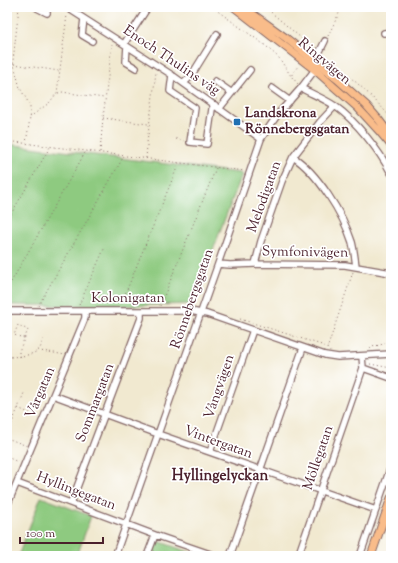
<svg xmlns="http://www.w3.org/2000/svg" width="398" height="563" font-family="'Sorts Mill Goudy',serif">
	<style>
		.green { fill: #8eca80; stroke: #6c7456 }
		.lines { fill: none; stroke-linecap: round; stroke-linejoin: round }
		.minor-casing { stroke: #846665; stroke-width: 8 }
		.major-casing { stroke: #846665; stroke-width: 9 }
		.path { stroke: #846665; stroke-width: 1; stroke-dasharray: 1 3; stroke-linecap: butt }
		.minor { stroke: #fff; stroke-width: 5.5 }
		.major { stroke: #f9bc8a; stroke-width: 7 }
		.poi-dot { fill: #1f6fb2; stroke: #fff; stroke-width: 1.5 }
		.labels { text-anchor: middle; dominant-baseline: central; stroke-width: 3.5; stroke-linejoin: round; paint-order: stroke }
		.street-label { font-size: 14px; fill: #4a1f2b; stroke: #fff }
		.poi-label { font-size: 14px; font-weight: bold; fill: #4a1f2b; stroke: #fff; text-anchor: start }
		.neighbourhood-label { font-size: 15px; font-weight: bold; fill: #4a1f2b; stroke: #fff }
	</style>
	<rect width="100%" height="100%" fill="#fff"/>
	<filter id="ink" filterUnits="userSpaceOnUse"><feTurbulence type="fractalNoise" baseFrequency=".025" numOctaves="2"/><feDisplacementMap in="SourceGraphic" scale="8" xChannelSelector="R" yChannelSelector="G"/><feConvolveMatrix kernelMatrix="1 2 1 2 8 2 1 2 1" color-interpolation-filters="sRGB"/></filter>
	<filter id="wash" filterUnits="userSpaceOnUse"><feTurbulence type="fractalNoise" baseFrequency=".012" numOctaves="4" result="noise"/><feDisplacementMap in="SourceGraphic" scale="16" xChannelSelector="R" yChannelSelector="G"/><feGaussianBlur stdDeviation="0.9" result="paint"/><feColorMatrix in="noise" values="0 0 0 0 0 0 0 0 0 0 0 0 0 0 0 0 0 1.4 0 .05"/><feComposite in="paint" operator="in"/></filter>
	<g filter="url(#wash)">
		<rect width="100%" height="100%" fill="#f1e9d0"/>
		<path class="green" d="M7,144L240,173L242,175L220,231L194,304L120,306L7,305Z
			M41,497L91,516L77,556H18Z
			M155,540L192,553L191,556H149Z"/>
	</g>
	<g filter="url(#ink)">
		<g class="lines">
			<defs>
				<path id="minor" d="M37,7V8L47,13
					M66,7L172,75L261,139
					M84,19L82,35L92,41
					M384,33L391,32
					M124,44L148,7
					M127,46L126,62L136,68
					M315,61L325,41
					M172,75L170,91L195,108L190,142L207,144L212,109L215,105
					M215,81L232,93
					M184,83L191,76L217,34
					M272,88L290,101
					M301,88C312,94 325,99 335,106C356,121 379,150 391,173
					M219,109L250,70
					M293,157C317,172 343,214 352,242C354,250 355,258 356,266
					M218,264L230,265L255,264L345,265L391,273
					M255,264L261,241L282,181L293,157L320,122L335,106
					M7,311H190L207,314L325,355L338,357L391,354
					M362,356L363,368L391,378
					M53,395L158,434L376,510
					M210,452L253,330
					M17,483L155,535L216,556
					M71,503L141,318V312
					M7,506L85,318V311
					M115,556L218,264L261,139L278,114L301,88L317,67
					M147,556L155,535
					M230,556L303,348
					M298,556L363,368
					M360,556L391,466"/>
				<path id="major" d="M234,7L315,70L358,108L380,132L391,145
					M243,7L286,38L337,79L366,105L379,120L391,136
					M371,556L391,498"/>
			</defs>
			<use href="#minor" class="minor-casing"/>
			<use href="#major" class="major-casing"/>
			<path class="path" d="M19,7L13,61L20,88L28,102L30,107V118L26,143
				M212,7L266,46L279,58L291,76
				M265,7L315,50
				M328,36L342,7
				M7,42L14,43
				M324,57C349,75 371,94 391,118
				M14,64L59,71
				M298,84L291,76L298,66
				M206,92H207L219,101
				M58,93L62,92L104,98
				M30,117L49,103L57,93L67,15
				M103,118L148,124
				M176,139L184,141
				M7,141L245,171
				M100,152L103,118L112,44
				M7,155L15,142
				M146,158L147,146V143L156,72
				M7,221L50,147
				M7,289L86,151
				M121,304L179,163
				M79,305L105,247
				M38,306L124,156
				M160,306L216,168
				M240,319L328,347
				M327,349L353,272
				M370,349L372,347L391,342
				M38,351L49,352L65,355
				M7,357C14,357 31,356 37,351C41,349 42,343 43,339
				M19,357V351L28,330L18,325L14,335L24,338
				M370,364L391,368
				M18,408L38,417
				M10,428L24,393
				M7,438L27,446
				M7,457L18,462
				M222,556L224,553L226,551"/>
			<use href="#minor" class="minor"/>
			<use href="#major" class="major"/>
		</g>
	</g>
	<rect class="poi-dot" x="233" y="118" width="8" height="8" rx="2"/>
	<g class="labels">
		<g class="street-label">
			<text transform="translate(171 61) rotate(34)">Enoch Thulins väg</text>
			<text transform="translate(324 62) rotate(40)">Ringvägen</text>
			<text transform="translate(265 197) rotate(-70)">Melodigatan</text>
			<text transform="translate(305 253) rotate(1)">Symfonivägen</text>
			<text x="128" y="299">Kolonigatan</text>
			<text transform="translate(193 299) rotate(-71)">Rönnebergsgatan</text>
			<text transform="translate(220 387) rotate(-71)">Vångvägen</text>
			<text transform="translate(41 393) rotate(-67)">Vårgatan</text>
			<text transform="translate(96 403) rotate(-69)">Sommargatan</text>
			<text transform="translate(218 443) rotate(20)">Vintergatan</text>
			<text transform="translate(319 458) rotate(-71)">Möllegatan</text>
			<text transform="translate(76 492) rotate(21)">Hyllingegatan</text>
		</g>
		<g class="poi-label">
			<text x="245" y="114">Landskrona<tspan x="245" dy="16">Rönnebergsgatan</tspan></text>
		</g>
		<g class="neighbourhood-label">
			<text x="220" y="476">Hyllingelyckan</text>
		</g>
	</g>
	<rect width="398" height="563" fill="none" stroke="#fff" stroke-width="24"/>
	<path d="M20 537v6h83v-6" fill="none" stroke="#4a1f2b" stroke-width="2"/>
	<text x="26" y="537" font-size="12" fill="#4a1f2b" stroke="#ffffff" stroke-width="3" paint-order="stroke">100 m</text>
</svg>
